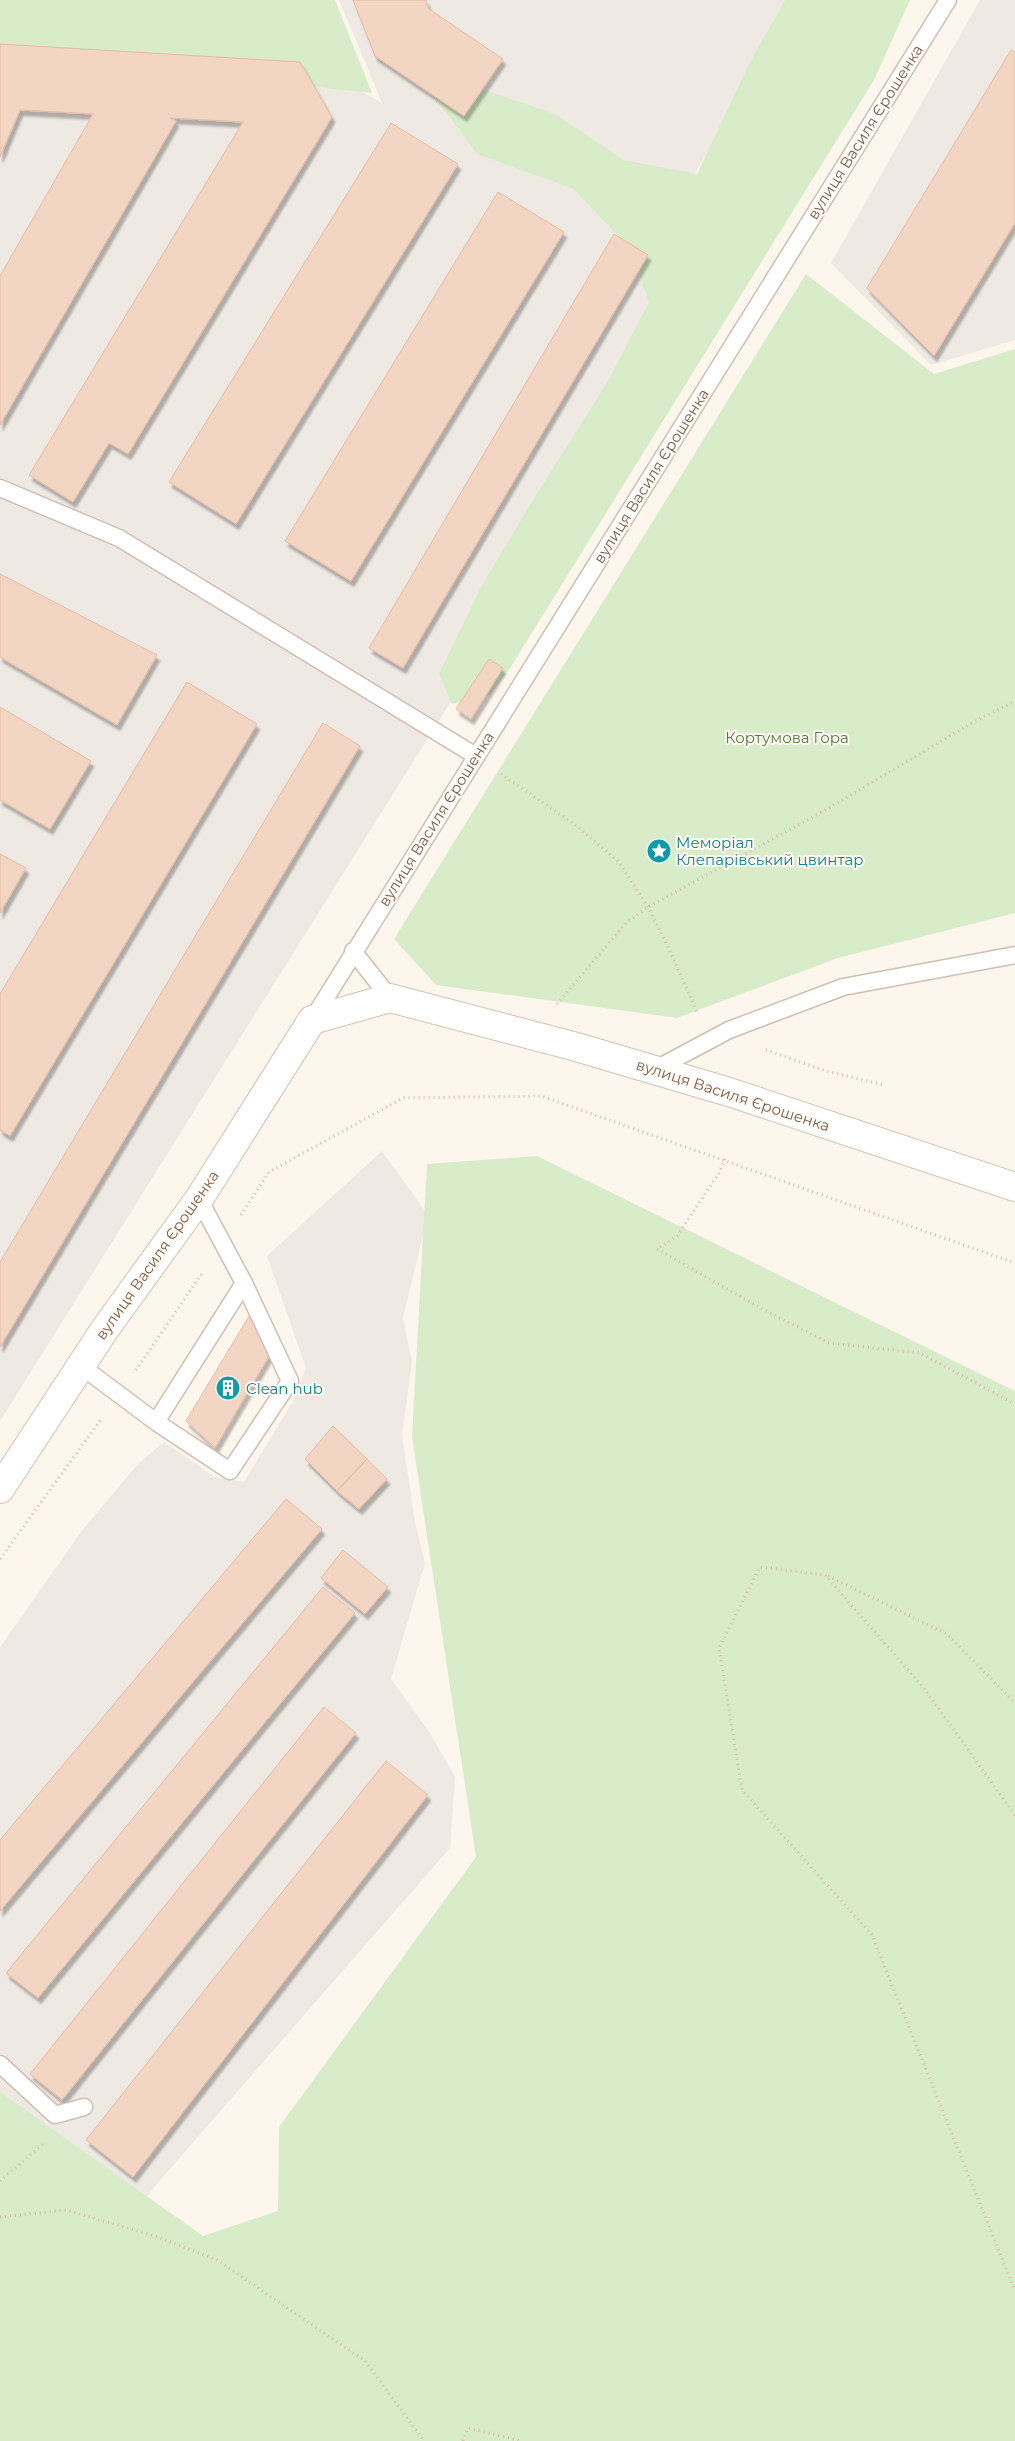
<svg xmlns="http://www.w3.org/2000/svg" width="1015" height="2441" font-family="Montserrat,sans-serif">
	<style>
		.industrial { fill: #efe9e4 }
		.green { fill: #d8ecc9 }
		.building { fill: #f3d5c3; stroke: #e6bba3; filter: url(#shadow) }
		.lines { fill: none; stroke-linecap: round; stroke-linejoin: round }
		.service-casing { stroke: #d1beb0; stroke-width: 19 }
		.secondary-casing { stroke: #d6c0b0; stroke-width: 30 }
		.path { stroke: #d9b8a5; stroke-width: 3; stroke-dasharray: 1 4; stroke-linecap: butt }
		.service { stroke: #fff; stroke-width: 16 }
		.secondary { stroke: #fff; stroke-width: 28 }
		.labels { text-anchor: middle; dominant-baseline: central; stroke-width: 4; stroke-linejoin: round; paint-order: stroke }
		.street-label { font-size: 15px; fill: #7a5c4d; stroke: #fffaf3 }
		.park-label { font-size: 15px; fill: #537a41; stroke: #fffaf3 }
		.culture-label { font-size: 15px; fill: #0d838f; stroke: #fffaf3; text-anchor: start }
	</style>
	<defs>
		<filter id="shadow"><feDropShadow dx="3" dy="5.5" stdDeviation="1" flood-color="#0004"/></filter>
	</defs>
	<rect width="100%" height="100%" fill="#fdf6ec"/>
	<path class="industrial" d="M339,0H785L760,61L649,253L710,288L0,1421V34L300,56L382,103Z
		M980,0H1015V340L931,365L831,263Z
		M382,1151L428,1215L403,1318L412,1362L402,1435L415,1522L425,1563L391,1679L430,1733L455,1777L450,1848L155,2186L145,2200L0,2111V1647L84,1528L138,1464L164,1442L215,1477L244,1482L293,1401L306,1368L267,1256Z"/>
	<path class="green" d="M0,0H335L372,93L0,51Z
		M785,0H910L874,80L512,665L490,695L452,704L439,674L480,589L533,500L608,381L649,302L631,250L574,189L477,154L430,91L454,80L555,114L624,160L697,174L749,64Z
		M806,274L934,374L1015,349V913L838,958L677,1018L436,985L394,939Z
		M537,1156L1015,1391V2441H0V2092L203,2236L278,2211L279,2127L476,1857L412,1437L427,1164Z"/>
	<path class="building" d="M353,0H426L429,9L503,59L464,116L375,56Z
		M0,44L300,62L332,117L128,454L109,443L73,502L29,475L243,122L170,118L176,121L0,425V276L93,114L20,110L0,157Z
		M1011,50L1015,52V223L934,356L867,288Z
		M391,123L458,164L236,524L169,482Z
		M498,192L564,232L351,581L285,541Z
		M614,234L648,255L403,668L369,648Z
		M0,574L157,655L117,725L0,657Z
		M489,659L503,668L471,719L456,709Z
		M187,682L257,724L10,1136L0,1130V994Z
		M0,707L91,761L50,829L0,800Z
		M323,723L360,746L0,1347V1262Z
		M0,854L26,868L0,913Z
		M251,1313L269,1356L215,1448L186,1421Z
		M333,1426L367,1459L337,1491L305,1459Z
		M367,1459L387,1479L359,1509L337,1491Z
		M286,1499L322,1529L0,1911V1840Z
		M343,1550L388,1587L365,1614L321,1578Z
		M323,1587L355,1613L38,1998L6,1973Z
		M324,1707L356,1733L62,2100L30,2074Z
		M386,1761L428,1795L133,2177L86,2140Z"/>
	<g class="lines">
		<defs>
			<path id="service" d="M0,488L119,538L476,756
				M353,951L390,998
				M312,1020L948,0
				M654,1070L729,1030L843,987L1015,955
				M81,1366L156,1422L244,1283L199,1199
				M156,1422L230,1471L290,1381L244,1283
				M0,2064L55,2115L84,2107"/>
			<path id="secondary" d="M0,1489L105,1329L199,1199L312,1020L390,998L573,1046L729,1092L1015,1187"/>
		</defs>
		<use href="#service" class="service-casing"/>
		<use href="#secondary" class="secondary-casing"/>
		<path class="path" d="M501,774L577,826L619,862L648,907L669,949L697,1012
			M557,1004L626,923L648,907L822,812L970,724L1015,701
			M766,1050L826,1071L883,1085
			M725,1159L719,1173L677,1236L657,1249L764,1310L829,1343L920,1353L1015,1404
			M241,1215L269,1172L403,1098L541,1096L1015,1263
			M136,1370L203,1272
			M0,1559L102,1418
			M828,1576L947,1634L1015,1703
			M1015,1815L923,1687L825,1575L760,1567L719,1648L742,1790L872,1935L1015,2291
			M0,2181L43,2144
			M0,2217L66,2210L155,2236L217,2260L365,2361L424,2441
			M463,2441L468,2428L521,2441"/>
		<use href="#service" class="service"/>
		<use href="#secondary" class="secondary"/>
	</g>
	<defs>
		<symbol id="sight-disc" viewBox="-11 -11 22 22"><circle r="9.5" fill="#0f9aa8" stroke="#fffaf3"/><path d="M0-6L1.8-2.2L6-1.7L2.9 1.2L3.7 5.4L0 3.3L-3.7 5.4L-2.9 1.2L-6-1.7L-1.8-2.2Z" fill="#fff"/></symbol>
		<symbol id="building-disc" viewBox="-11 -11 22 22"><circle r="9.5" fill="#0f9aa8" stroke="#fffaf3"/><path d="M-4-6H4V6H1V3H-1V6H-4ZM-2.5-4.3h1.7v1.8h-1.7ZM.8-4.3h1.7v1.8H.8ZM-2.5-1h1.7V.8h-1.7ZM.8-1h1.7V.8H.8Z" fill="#fff"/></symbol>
	</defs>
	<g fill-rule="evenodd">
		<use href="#sight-disc" x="645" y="837" width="28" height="28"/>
		<use href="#building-disc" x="214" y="1374" width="28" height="28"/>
	</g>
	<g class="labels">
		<g class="street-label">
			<text transform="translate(865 132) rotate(-58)">вулиця Василя Єрошенка</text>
			<text transform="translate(651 476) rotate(-58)">вулиця Василя Єрошенка</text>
			<text transform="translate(436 819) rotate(-58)">вулиця Василя Єрошенка</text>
			<text transform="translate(733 1095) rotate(18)">вулиця Василя Єрошенка</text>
			<text transform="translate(157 1255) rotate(-55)">вулиця Василя Єрошенка</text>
		</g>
		<g class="park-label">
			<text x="787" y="737">Кортумова Гора</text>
		</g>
		<g class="culture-label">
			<text x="676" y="842">Меморіал<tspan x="676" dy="17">Клепарівський цвинтар</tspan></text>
			<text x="246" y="1388">Clean hub</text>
		</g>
	</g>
</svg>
